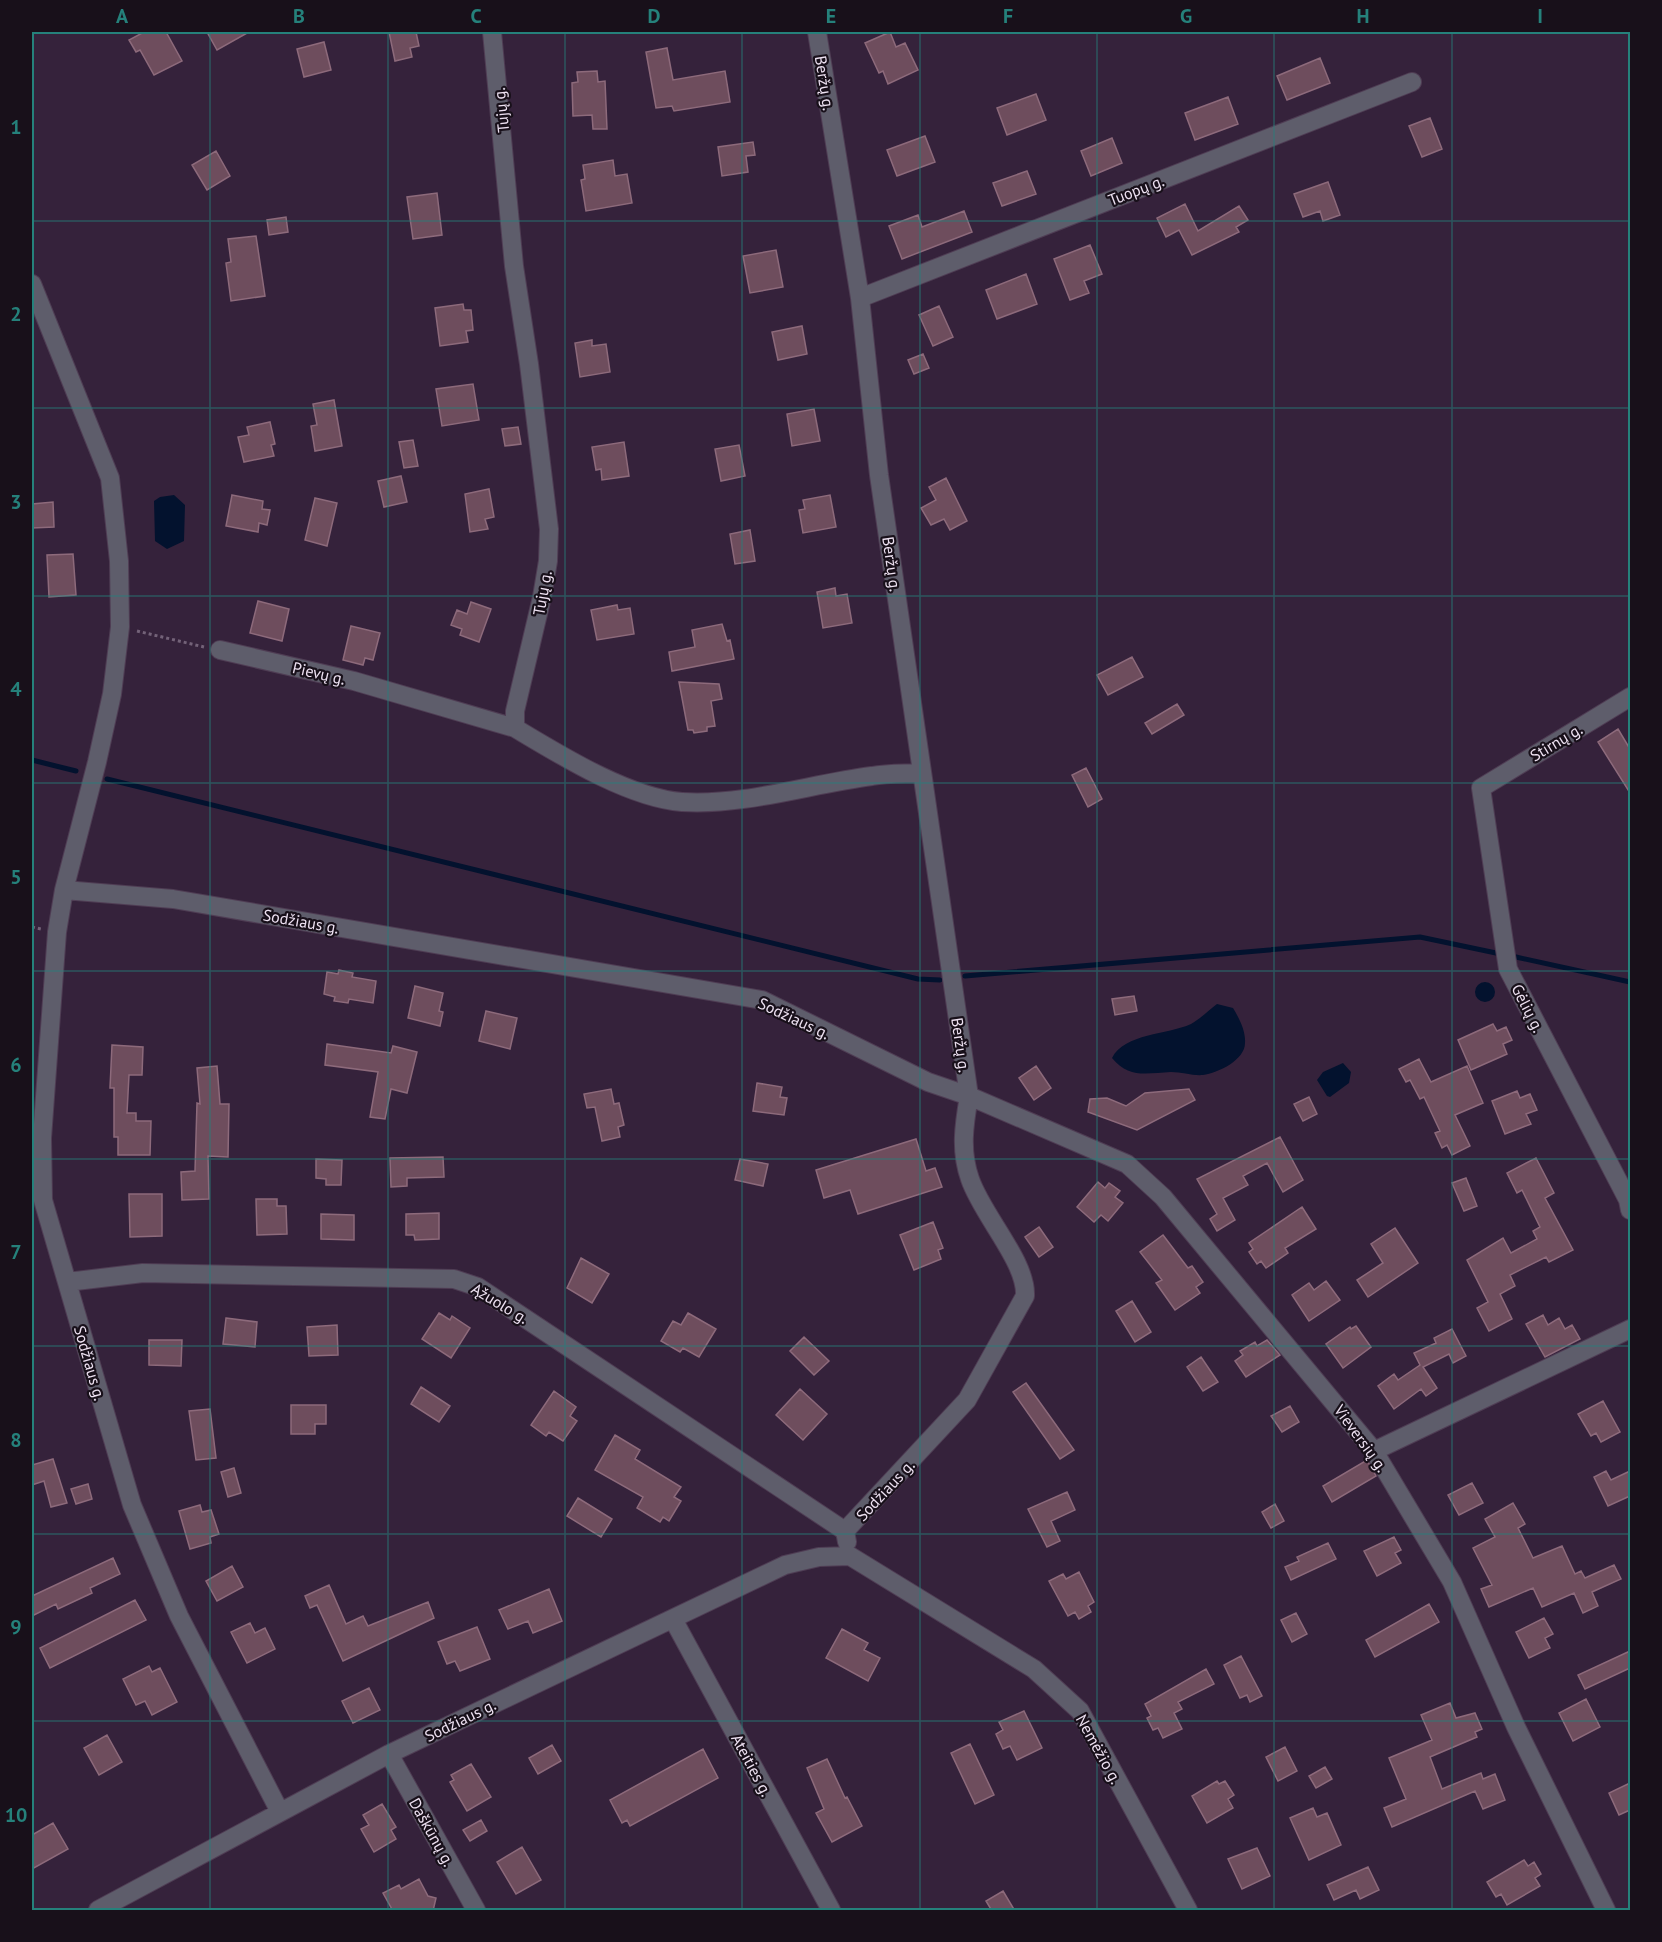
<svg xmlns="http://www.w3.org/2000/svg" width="1662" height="1942" font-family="'PT Sans',sans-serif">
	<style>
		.water { fill: #03122e }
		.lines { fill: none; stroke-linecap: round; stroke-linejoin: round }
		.stream { stroke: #03122e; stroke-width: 5 }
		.building { fill: #6e4d5d; stroke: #8d6a7b; stroke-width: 1.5 }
		.minor-casing { stroke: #4f3d54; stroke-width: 20 }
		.path { stroke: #736278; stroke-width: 3; stroke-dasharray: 3 3; stroke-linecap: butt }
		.minor { stroke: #5e5d6b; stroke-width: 18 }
		.grid { fill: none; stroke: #25817b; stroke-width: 1.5; stroke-opacity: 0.55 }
		.labels { text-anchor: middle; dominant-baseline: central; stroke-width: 4.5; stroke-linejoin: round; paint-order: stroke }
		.street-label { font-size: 16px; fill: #ede1f1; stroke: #18101a }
		.neatline { fill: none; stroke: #25817b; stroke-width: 2 }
		.grid-label { font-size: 20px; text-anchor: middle; font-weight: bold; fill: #25817b }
	</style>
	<rect width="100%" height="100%" fill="#35223b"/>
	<path class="water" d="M174,495L185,505L184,541L167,549L155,541L154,501L160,497Z
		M1475 992a10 10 0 1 1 20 0a10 10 0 1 1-20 0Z
		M1217,1004L1233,1008C1239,1018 1246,1031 1245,1043C1245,1060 1218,1073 1203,1075C1193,1076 1182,1072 1171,1072C1147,1073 1129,1079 1112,1058C1125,1033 1167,1035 1191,1024C1200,1019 1209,1010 1217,1004Z
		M1343,1063L1351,1072L1349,1083L1330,1097L1327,1096L1317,1080L1323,1072Z"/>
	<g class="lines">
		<path class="stream" d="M32,760L76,771
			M107,779L918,979L940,980
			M1516,957L1630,982
			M965,976L1420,937L1496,953"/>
	</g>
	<path class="building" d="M144,32H166L182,61L154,75L140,50L136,52L129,40Z
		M207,32H249L217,50Z
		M389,32H416L419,46L410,48L412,57L395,61Z
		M890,32L896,47L905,43L918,70L888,84L883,71L879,73L865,43Z
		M324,42L331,70L304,77L297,49Z
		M667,48L673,80L725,71L730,102L674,111L672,106L656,108L646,52Z
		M1320,58L1330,83L1287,100L1277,76Z
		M597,71L598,82L605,81L607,129H593L592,115L573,116L572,83L578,82L577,72Z
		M1036,94L1046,120L1007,135L997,108Z
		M1228,97L1238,124L1195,140L1185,113Z
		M1430,118L1442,149L1422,157L1409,126Z
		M925,136L935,162L897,176L887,150Z
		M1112,138L1122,163L1091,176L1081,151Z
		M753,142L755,155L746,156L748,172L722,176L718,147Z
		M216,151L230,176L207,190L192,165Z
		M613,160L615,176L627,174L632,203L586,211L581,180L585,179L583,165Z
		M1027,171L1036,194L1002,206L993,183Z
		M1328,182L1340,215L1323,221L1320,211L1303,217L1294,194Z
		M437,193L442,235L413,239L407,197Z
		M1185,204L1198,231L1239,206L1248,220L1236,227L1239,232L1192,255L1179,230L1166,237L1157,218Z
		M964,211L972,232L902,259L889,226L918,215L922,227Z
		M286,217L288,232L269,235L267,220Z
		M256,236L265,296L231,301L226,263L231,262L228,239Z
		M1090,245L1102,274L1084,281L1089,293L1070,300L1054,259Z
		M776,250L783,287L750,293L743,256Z
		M1026,274L1037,304L997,319L986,290Z
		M463,304L464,310H471L473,330L466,331L468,342L440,346L435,308Z
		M939,306L953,337L933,346L919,315Z
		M802,326L807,354L778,360L772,332Z
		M592,340V346L606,344L610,372L580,377L575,343Z
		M923,354L929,368L914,374L908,360Z
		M473,384L479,420L442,426L436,389Z
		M334,400L342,446L315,451L311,426L317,425L313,404Z
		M814,409L820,441L792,446L787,414Z
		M270,422L275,444L271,445L274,456L244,462L238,437L249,435L247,427Z
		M518,427L521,444L505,446L502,429Z
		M413,440L418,466L404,468L399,442Z
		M624,442L629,476L602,480L601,469L596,470L592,447Z
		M739,445L745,476L721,481L715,449Z
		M401,476L407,502L384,507L378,481Z
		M946,478L967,521L950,530L944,519L931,525L921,508L936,500L929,487Z
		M489,489L494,517L485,519L488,529L470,532L465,494Z
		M232,495L263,501L262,509L270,510L267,525L259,523L258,532L226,526Z
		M830,495L836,527L803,533L799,510L805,509L803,500Z
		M315,498L337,503L327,546L305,540Z
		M53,502L54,527L32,528V504Z
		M750,530L755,561L735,564L730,534Z
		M73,554L76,595L49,597L47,555Z
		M835,588L836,596L847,594L852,623L823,628L817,592Z
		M258,601L289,609L282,641L250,633Z
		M471,602L491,609L479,642L460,635L462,629L451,625L457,610L467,614Z
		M617,605L618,610L630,608L634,634L597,640L591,610Z
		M722,624L727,641L730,640L734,659L672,671L669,652L695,647L692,630Z
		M351,626L380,633L373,660L365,658L363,665L343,660Z
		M1132,657L1143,677L1108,695L1097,675Z
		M679,682L719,684L722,699L711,701L715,726L707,727V731L694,733L693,730H688Z
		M1177,704L1184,715L1152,734L1145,723Z
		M1618,729L1630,749V793L1598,742Z
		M1086,768L1102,799L1088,807L1072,775Z
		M339,970L353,973L352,977L376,981L373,1003L349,999L348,1003L334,1001L335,997L324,994L327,972L338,974Z
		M415,986L443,993L439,1011L443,1012L440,1026L408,1018Z
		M1134,996L1137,1011L1115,1015L1112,999Z
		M486,1011L517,1018L510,1049L479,1041Z
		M1493,1024L1497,1031L1506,1027L1512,1040L1503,1044L1507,1054L1471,1070L1458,1040Z
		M327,1044L391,1053L393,1046L417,1052L407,1093L391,1089L385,1119L370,1117L378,1072L325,1065Z
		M112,1045L143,1047L142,1075H129L127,1113H136V1121H151L150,1155H118V1137H114V1088H110Z
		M1419,1059L1431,1082L1467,1066L1483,1103L1455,1115L1470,1146L1452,1155L1447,1145L1442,1148L1435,1133L1440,1131L1424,1097L1420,1099L1410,1080L1406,1082L1399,1069Z
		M217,1066L220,1104H229L228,1157L208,1156L209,1199L182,1200L181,1172L195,1171L197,1103L200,1104L197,1068Z
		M1036,1066L1051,1088L1034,1100L1019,1078Z
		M757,1083L782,1087L780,1097L787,1098L784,1115L753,1111Z
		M611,1089L614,1104L619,1103L624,1125L618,1127L620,1137L602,1141L595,1107L587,1108L584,1094Z
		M1189,1089L1195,1100L1137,1130L1088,1112L1090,1099L1107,1098L1126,1106L1145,1093Z
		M1517,1091L1520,1098L1530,1094L1537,1110L1526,1114L1531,1124L1505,1134L1492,1101Z
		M1309,1097L1317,1114L1303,1121L1294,1104Z
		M1280,1137L1303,1180L1283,1192L1267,1163L1243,1176L1248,1185L1223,1198L1235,1220L1217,1231L1210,1219L1217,1214L1197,1179Z
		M916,1139L926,1171L935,1168L942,1187L858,1214L850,1190L824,1198L816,1170Z
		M443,1157L444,1177L407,1178V1186L391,1187L390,1158Z
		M1536,1158L1554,1193L1545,1198L1573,1250L1549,1262L1546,1257L1510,1275L1515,1286L1500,1294L1512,1319L1489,1331L1477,1308L1488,1302L1467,1260L1503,1238L1511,1253L1537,1239L1533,1231L1540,1227L1522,1190L1517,1193L1507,1173Z
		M316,1159L342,1160L341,1185H326V1179L316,1178Z
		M740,1159L768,1164L763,1186L735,1180Z
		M1466,1178L1477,1206L1464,1211L1452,1183Z
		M1098,1182L1105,1188L1109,1183L1120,1191L1115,1197L1123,1203L1108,1221L1101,1215L1094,1222L1077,1207Z
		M129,1194H162V1236L130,1237Z
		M256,1199H277V1206H286L287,1234L257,1235Z
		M1302,1207L1316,1229L1285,1248L1288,1253L1266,1268L1261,1261L1257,1264L1249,1252L1253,1249L1249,1243Z
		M439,1213V1239L415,1240L414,1235H406V1214Z
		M321,1214L354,1215V1240L321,1239Z
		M933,1222L943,1248L938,1250L941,1259L914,1270L900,1235Z
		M1039,1227L1053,1247L1039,1257L1025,1237Z
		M1395,1228L1418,1263L1368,1297L1357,1280L1383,1263L1371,1244Z
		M1163,1235L1188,1268L1192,1266L1203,1282L1196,1287L1200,1293L1175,1310L1156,1283L1162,1280L1140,1252Z
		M581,1258L609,1274L592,1303L567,1288Z
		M1326,1281L1340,1300L1309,1321L1292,1295L1309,1283L1314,1290Z
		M1132,1301L1151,1332L1135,1342L1116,1311Z
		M439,1313L450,1320L452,1316L470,1328L451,1358L422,1339Z
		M688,1313L716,1329L699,1357L683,1348L680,1352L661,1341L673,1321L681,1325Z
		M1543,1315L1548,1325L1559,1318L1565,1329L1572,1325L1580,1339L1545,1357L1526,1324Z
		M226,1318L257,1322L255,1347L223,1344Z
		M337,1325L338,1355L309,1356L307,1327Z
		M1356,1326L1371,1347L1343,1368L1326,1344L1350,1327L1351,1329Z
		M1452,1329L1466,1356L1453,1363L1449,1354L1423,1367L1437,1388L1426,1396L1421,1389L1394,1409L1378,1386L1394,1374L1398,1380L1420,1365L1414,1353L1436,1343L1434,1338Z
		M804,1337L829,1361L814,1375L790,1351Z
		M149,1340H182L181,1366L149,1365Z
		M1267,1340L1280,1355L1246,1377L1235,1361L1243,1355L1240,1351L1255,1342L1257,1346Z
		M1201,1357L1218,1382L1203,1391L1187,1367Z
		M1026,1383L1074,1450L1060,1459L1013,1392Z
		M421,1387L450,1406L439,1422L411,1404Z
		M800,1389L827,1414L803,1440L776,1415Z
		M554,1391L576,1407L570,1416L577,1421L563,1441L549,1432L546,1436L531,1425Z
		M1603,1401L1620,1432L1601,1442L1596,1433L1591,1436L1578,1414Z
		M291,1405H326V1424H315V1434H291Z
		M1290,1406L1299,1422L1282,1432L1271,1416Z
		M210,1409L216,1458L196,1460L189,1411Z
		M615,1435L640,1450L635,1459L681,1487L674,1497L681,1501L669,1521L663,1517L660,1522L637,1508L643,1497L595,1470Z
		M53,1459L67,1503L51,1507L44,1481L32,1485V1465Z
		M1367,1460L1376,1476L1332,1502L1323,1486Z
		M234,1468L241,1493L228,1497L221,1472Z
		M1606,1471L1611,1480L1630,1471V1496L1608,1506L1594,1477Z
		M1472,1483L1483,1503L1459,1515L1448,1495Z
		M88,1484L92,1499L76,1504L71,1489Z
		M1067,1492L1075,1510L1051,1521L1060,1541L1047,1547L1028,1509Z
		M578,1498L612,1519L601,1537L567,1516Z
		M1513,1503L1525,1524L1518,1528L1533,1558L1562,1546L1575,1574L1581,1571L1585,1578L1614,1565L1621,1579L1592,1592L1598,1606L1583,1613L1574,1593L1542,1607L1533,1588L1489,1607L1481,1589L1492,1585L1473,1548L1495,1537L1485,1519Z
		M1275,1504L1284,1521L1271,1528L1262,1512Z
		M200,1505L202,1512L211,1510L219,1534L210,1537L211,1543L190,1549L179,1511Z
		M1394,1537L1401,1550L1395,1553L1401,1563L1377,1576L1364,1551Z
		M1328,1543L1336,1559L1291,1580L1285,1567L1299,1561L1297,1557Z
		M113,1558L120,1574L90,1588L92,1593L58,1609L56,1604L32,1616V1596Z
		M232,1566L243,1587L217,1601L206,1581Z
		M1079,1572L1094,1602L1088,1606L1091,1612L1079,1619L1075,1612L1068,1616L1049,1581L1063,1574L1066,1579Z
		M329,1585L346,1624L363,1616L368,1626L428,1602L434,1618L343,1661L317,1605L310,1608L305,1596Z
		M549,1589L562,1621L533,1633L528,1621L508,1629L499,1610Z
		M135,1600L146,1620L50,1668L40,1648Z
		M1429,1604L1439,1622L1375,1657L1366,1640Z
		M1296,1613L1307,1634L1292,1642L1281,1620Z
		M1544,1618L1553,1634L1545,1638L1550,1648L1529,1658L1516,1632Z
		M250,1623L255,1633L265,1628L275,1649L247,1663L231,1632Z
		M477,1627L490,1659L460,1671L455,1661L447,1664L438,1642Z
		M842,1629L868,1643L864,1650L880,1658L868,1681L826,1658Z
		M1630,1651V1668L1585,1689L1578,1675Z
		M1241,1656L1262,1696L1250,1702L1247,1695L1240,1698L1224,1665Z
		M149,1666L152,1672L160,1668L177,1702L152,1715L145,1701L136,1705L123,1679Z
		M1206,1669L1214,1684L1178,1702L1182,1709L1174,1713L1182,1729L1163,1738L1158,1728L1153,1730L1147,1718L1151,1716L1145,1704Z
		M369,1688L380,1710L353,1723L342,1701Z
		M1586,1699L1600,1727L1573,1741L1559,1713Z
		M1450,1703L1456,1718L1475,1713L1482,1729L1475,1732L1477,1737L1430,1757L1442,1789L1481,1773L1483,1779L1495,1774L1505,1800L1483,1809L1475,1791L1392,1827L1384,1808L1406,1799L1389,1758L1432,1740L1421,1715Z
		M1024,1711L1042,1748L1017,1760L1010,1746L1003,1749L996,1734L1003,1730L999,1722Z
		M107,1735L122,1762L99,1775L84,1748Z
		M970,1744L994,1795L975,1804L951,1753Z
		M552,1745L561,1761L538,1774L529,1758Z
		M1285,1747L1297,1771L1278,1781L1266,1757Z
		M703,1749L718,1778L630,1826L627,1820L622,1823L610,1800Z
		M827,1759L845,1798L847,1797L862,1826L832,1842L816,1813L824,1809L807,1768Z
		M471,1764L491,1797L467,1811L450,1782L454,1780L451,1775Z
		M1325,1767L1332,1779L1316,1788L1309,1776Z
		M1217,1781L1219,1784L1225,1781L1234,1795L1228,1799L1233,1808L1207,1823L1192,1796Z
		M1630,1783V1810L1619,1815L1609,1793Z
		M382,1804L396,1827L391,1830L396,1839L374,1852L361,1829L369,1825L363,1815Z
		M1313,1808L1317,1817L1327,1813L1341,1845L1309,1860L1290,1818Z
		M481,1820L487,1831L470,1841L463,1830Z
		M53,1823L68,1849L32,1869V1835Z
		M522,1847L541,1880L516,1894L497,1862Z
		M1257,1848L1270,1876L1242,1889L1228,1859Z
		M1524,1860L1528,1866L1534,1862L1541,1874L1535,1878L1540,1886L1507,1905L1501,1894L1496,1897L1487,1882Z
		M1368,1867L1379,1890L1360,1899L1356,1890L1334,1900L1327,1885Z
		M419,1879L428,1896L436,1898L433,1911H393L383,1893L399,1885L401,1889Z
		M1003,1891L1015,1911H992L986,1901Z"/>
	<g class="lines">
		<defs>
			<path id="minor" d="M492,32L514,266L529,364L549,529L548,561L542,597L515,711V728C560,755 629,798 682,802C745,806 810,784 872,776C888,773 906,774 922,773
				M817,32L860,298L879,475L969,1096C964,1125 960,1151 970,1179C982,1215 1027,1262 1025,1296L967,1400L845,1531
				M32,284L110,478L119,561L120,627L112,694L97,762L64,890L57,932L42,1138L43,1200L132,1505L179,1616L280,1812
				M860,298L1412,82
				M220,650L354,681L515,728
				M1630,697L1481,788L1508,969L1628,1200L1630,1210
				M64,890L173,899L762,1000L928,1082L969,1096L1127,1164L1163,1197L1374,1451L1452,1582L1516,1727L1606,1910
				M67,1282L143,1273L454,1279L478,1287L845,1531L847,1542
				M1374,1451L1630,1329
				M673,1619L831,1910
				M389,1754L476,1910
				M98,1910L389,1754L785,1565L819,1557L850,1556L1034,1669L1080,1711L1188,1910"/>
		</defs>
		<use href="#minor" class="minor-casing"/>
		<path class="path" d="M137,631L204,647
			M32,927L41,929"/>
		<use href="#minor" class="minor"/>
	</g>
	<path class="grid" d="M210,32V1910M388,32V1910M565,32V1910M742,32V1910M920,32V1910M1097,32V1910M1274,32V1910M1452,32V1910M32,221H1630M32,408H1630M32,596H1630M32,783H1630M32,971H1630M32,1159H1630M32,1346H1630M32,1534H1630M32,1721H1630"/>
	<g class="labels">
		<g class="street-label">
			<text transform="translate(825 83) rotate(81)">Beržų g.</text>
			<text transform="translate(501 110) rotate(-96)">Tujų g.</text>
			<text transform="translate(1136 190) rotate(-21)">Tuopų g.</text>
			<text transform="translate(892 564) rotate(82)">Beržų g.</text>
			<text transform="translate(542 593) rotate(-80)">Tujų g.</text>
			<text transform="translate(319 673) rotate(13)">Pievų g.</text>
			<text transform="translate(1556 742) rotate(-31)">Stirnų g.</text>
			<text transform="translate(301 921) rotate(10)">Sodžiaus g.</text>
			<text transform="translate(1528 1008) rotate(63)">Gėlių g.</text>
			<text transform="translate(794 1018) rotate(25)">Sodžiaus g.</text>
			<text transform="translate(961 1045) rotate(82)">Beržų g.</text>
			<text transform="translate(500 1303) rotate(31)">Ąžuolo g.</text>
			<text transform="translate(90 1363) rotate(74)">Sodžiaus g.</text>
			<text transform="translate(1361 1438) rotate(54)">Vieversių g.</text>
			<text transform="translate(885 1490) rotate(-47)">Sodžiaus g.</text>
			<text transform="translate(460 1720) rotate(-26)">Sodžiaus g.</text>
			<text transform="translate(1099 1749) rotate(61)">Nemėžio g.</text>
			<text transform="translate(752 1765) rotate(62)">Ateities g.</text>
			<text transform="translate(432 1832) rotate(61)">Daškūnų g.</text>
		</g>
	</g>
	<rect width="1662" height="1942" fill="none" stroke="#18101a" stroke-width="66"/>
	<rect x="33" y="33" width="1596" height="1876" class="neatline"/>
	<g class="grid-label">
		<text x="122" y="23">A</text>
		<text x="299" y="23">B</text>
		<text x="476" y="23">C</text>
		<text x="654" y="23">D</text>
		<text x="831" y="23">E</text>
		<text x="1008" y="23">F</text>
		<text x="1186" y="23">G</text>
		<text x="1363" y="23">H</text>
		<text x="1540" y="23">I</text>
		<text x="16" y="134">1</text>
		<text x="16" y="321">2</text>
		<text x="16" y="509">3</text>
		<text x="16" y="696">4</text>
		<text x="16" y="884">5</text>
		<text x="16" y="1072">6</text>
		<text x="16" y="1259">7</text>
		<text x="16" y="1447">8</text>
		<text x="16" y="1634">9</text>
		<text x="16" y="1822">10</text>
	</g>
</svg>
